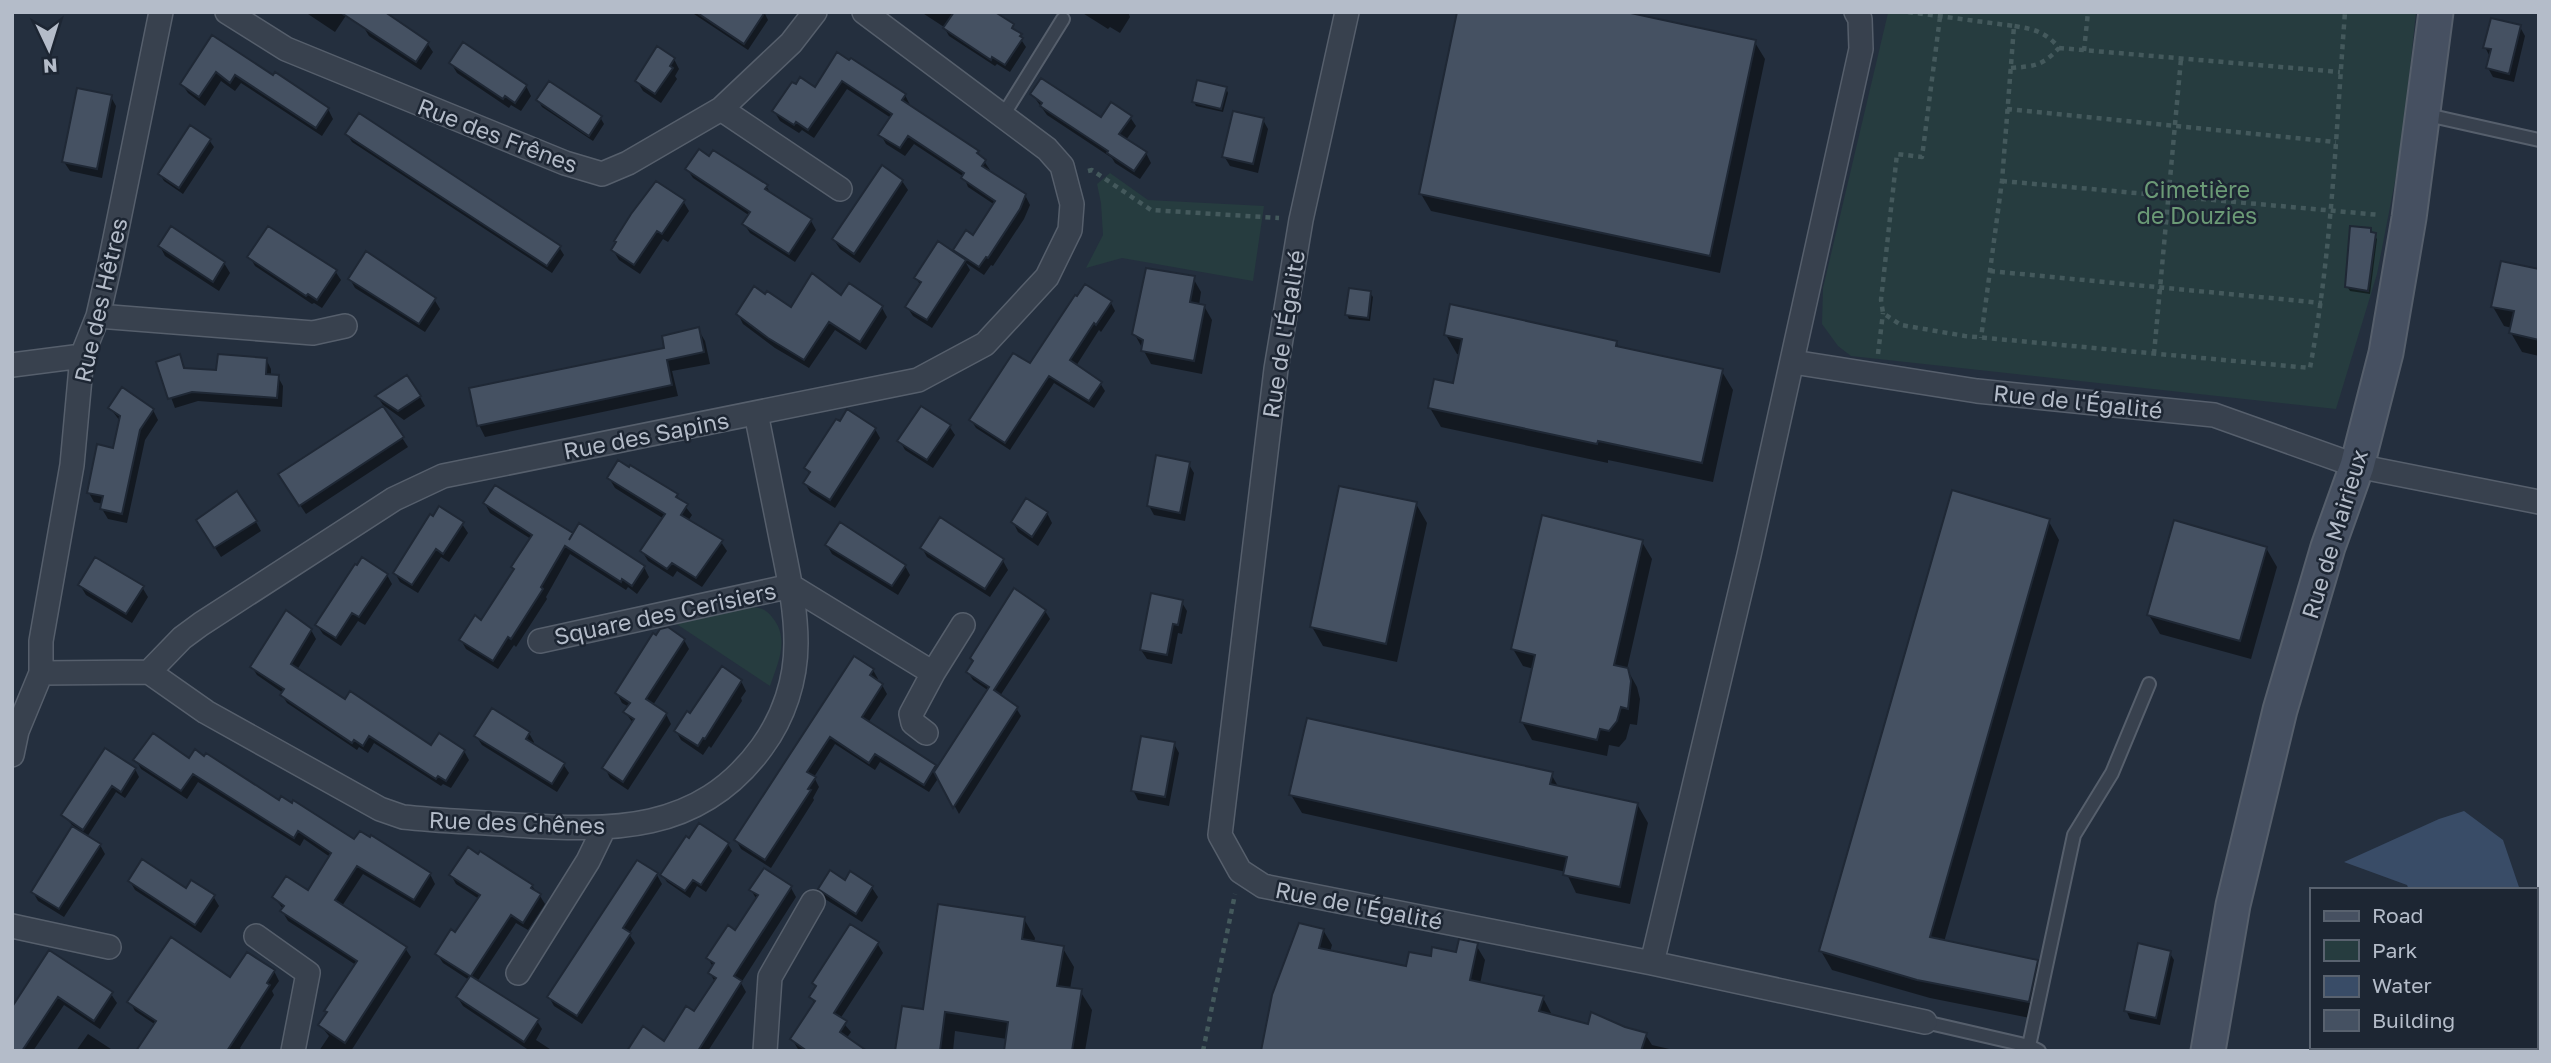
<svg xmlns="http://www.w3.org/2000/svg" width="2551" height="1063" font-family="'Golos Text',sans-serif">
	<style>
		.green { fill: #263c3f }
		.water { fill: #394c67 }
		.shadow { fill: #0007 }
		.building { fill: #455162; stroke: #1f2835; stroke-width: 2 }
		.lines { fill: none; stroke-linecap: round; stroke-linejoin: round }
		.lane-casing { stroke: #565f6c; stroke-width: 16 }
		.street-casing { stroke: #565f6c; stroke-width: 26 }
		.secondary-casing { stroke: #565f6c; stroke-width: 37 }
		.path { stroke: #44595c; stroke-width: 4.5; stroke-dasharray: 5 5; stroke-linecap: butt }
		.lane { stroke: #38414e; stroke-width: 12 }
		.street { stroke: #38414e; stroke-width: 23 }
		.secondary { stroke: #465061; stroke-width: 33 }
		.labels { text-anchor: middle; dominant-baseline: central; stroke-width: 5; stroke-linejoin: round; paint-order: stroke }
		.street-label { font-size: 23px; fill: #b4bcc9; stroke: #1d2633 }
		.park-label { font-size: 23px; fill: #6b9a76; stroke: #1d2633 }
	</style>
	<rect width="100%" height="100%" fill="#242f3e"/>
	<path class="green" d="M2416,12L2402,145L2377,274L2336,409L1851,356L1838,346L1822,324L1823,288L1888,13Z
		M1110,173L1148,200L1264,206L1253,281L1122,258L1086,268L1103,235L1101,203L1097,184Z
		M747,607C761,607 767,609 775,621C789,642 777,665 770,686L672,621Z"/>
	<path class="water" d="M2464,811L2503,840L2520,890H2409L2407,885L2344,862L2439,819Z"/>
	<path class="shadow" d="M305,12H346L347,14L335,32Z
		M691,12H764L768,20L748,50Z
		M921,12H986L1012,26L1026,47L1010,72L997,64L995,66L949,36L944,27Z
		M1081,12H1128L1130,17L1120,33L1110,27L1108,29Z
		M363,26L427,43L433,52L421,70L369,36Z
		M2520,27L2525,36L2514,82L2493,77L2488,68L2490,57L2485,47Z
		M213,37L274,78L328,109L333,119L322,136L241,83L235,91L221,81L205,106L188,93L182,84Z
		M1754,41L1765,59L1720,273L1431,211L1421,194Z
		M838,55L905,95L910,105L908,107L978,152L990,170L989,172L1025,195L1030,205L1024,219L993,266L991,265L984,275L966,263L970,270L932,328L913,316L907,307L921,286L916,278L959,257L955,250L974,237L995,205L968,187L964,177L914,144L905,156L886,144L881,135L891,118L847,89L814,138L802,130L799,133L780,121L774,111L816,89Z
		M674,59L679,69L675,76L677,79L661,103L643,91L637,81Z
		M451,63L526,86L531,96L521,111L511,105L509,108L457,73Z
		M1226,88L1228,93L1223,112L1196,106L1194,102Z
		M1032,94L1101,120L1130,117L1136,126L1126,140L1146,153L1151,163L1140,179L1115,163L1112,158L1047,115Z
		M111,97L116,106L102,178L70,171L64,162Z
		M538,100L600,117L604,124L593,141L542,107Z
		M1263,120L1268,129L1258,173L1230,166L1224,156Z
		M347,134L559,247L564,255L552,273L352,142Z
		M209,140L214,147L183,194L164,181L160,174Z
		M687,169L766,186L772,195L811,221L816,230L795,262L750,233L744,224L750,216L693,178Z
		M902,181L908,190L860,263L840,249L834,240Z
		M647,193L683,201L689,211L668,242L663,239L640,274L619,260L613,250L617,244L616,241Z
		M2370,230L2377,239L2370,294L2350,291L2347,286Z
		M160,246L224,263L230,273L219,291L165,256Z
		M250,257L335,271L341,280L322,308L314,303L312,304L255,266Z
		M2539,271V356L2522,352L2511,333L2512,328L2504,326L2493,307Z
		M1193,278L1201,292L1199,305L1204,306L1212,320L1202,374L1151,364L1134,333Z
		M350,279L434,299L440,309L425,332L355,288Z
		M1370,293L1373,297L1370,321L1349,319L1347,315Z
		M766,296L792,310L842,297L882,308L887,317L866,350L835,330L809,368L775,348L743,324L738,314Z
		M1078,299L1111,303L1115,311L1101,332L1099,330L1076,366L1100,383L1105,391L1094,408L1054,383L1010,450L976,428L971,420L1030,366Z
		M698,329L705,341L710,364L672,371L678,396L485,437L479,425L666,349Z
		M1446,335L1616,342L1619,348L1721,370L1733,390L1713,482L1608,460V463L1441,427L1430,408L1455,385L1461,355L1457,354Z
		M179,356L186,370L218,372L266,359L271,369V376L278,377L283,386L282,407L198,401L175,408L158,363Z
		M377,396L420,397L425,406L404,420L383,405Z
		M110,408L153,410L158,420L145,440L127,523L108,519L102,509L103,504L94,502L89,493L114,450L120,421Z
		M383,408L408,447L306,514L286,484Z
		M949,426L955,435L933,468L905,450L900,441Z
		M875,429L880,438L835,508L810,492L805,483L810,475L806,468Z
		M1188,463L1194,473L1185,521L1154,515L1149,506Z
		M609,478L677,496L692,515L688,521L721,542L727,551L702,587L677,571L673,577L648,561L642,551L664,519L615,488Z
		M485,504L571,534L644,567L649,577L637,594L628,587L626,590L570,554L546,597L547,599L516,647L514,645L498,669L466,649L461,640L482,622L515,570L513,567L531,539L490,513Z
		M1416,504L1427,523L1397,662L1323,646L1312,627Z
		M1047,513L1052,523L1038,546L1018,532L1013,522Z
		M433,518L462,524L468,533L449,562L441,557L418,593L400,582L395,573Z
		M2048,520L2059,540L1944,942L2037,962L2048,981L2040,1020L1930,998L1832,970L1821,951Z
		M256,522L261,531L221,557L204,530Z
		M1642,542L1652,559L1627,669L1637,687L1640,699L1637,725L1630,724L1626,739L1619,747L1609,745L1607,756L1532,740L1522,722L1534,669L1523,666L1513,649Z
		M827,545L905,566L910,575L898,595L832,554Z
		M922,548L1003,561L1008,570L990,597L927,557Z
		M2266,548L2277,567L2251,659L2160,634L2149,615Z
		M363,559L387,575L392,584L365,625L358,621L341,646L323,634L317,625Z
		M80,585L142,587L148,597L132,623L86,595Z
		M1181,601L1187,611L1182,634L1178,633L1172,664L1147,659L1141,650Z
		M1045,611L1050,619L1000,696L1016,708L1021,716L959,814L939,777L929,792L880,762L875,770L835,744L814,777L819,787L813,798L814,800L771,868L741,849L736,840L873,670L878,679L876,681L882,685L887,694L868,723L935,767L937,771L989,691L973,680L968,672Z
		M311,630L316,639L297,670L345,702L431,747L464,751L469,760L451,788L443,784L441,786L374,743L368,753L359,747L357,750L287,703L282,695L283,693L257,675L252,667Z
		M684,640L689,649L653,705L666,714L671,724L628,790L610,778L605,768L633,723L625,712L629,707L622,703L617,693Z
		M741,681L746,691L741,698L742,701L711,748L709,746L703,755L681,740L676,731L691,716Z
		M529,733L534,742L533,745L563,764L569,773L557,792L482,745L476,736Z
		M1174,744L1179,753L1169,806L1138,800L1133,790Z
		M106,751L135,769L139,777L125,798L116,792L87,837L100,845L105,854L64,917L38,901L33,892L74,827L63,815Z
		M136,760H190L355,842L430,874L435,884L420,908L363,874L342,906L405,948L411,957L351,1051H319L329,1036L320,1025L328,1014L326,1011L356,965L288,921L282,911L284,910L274,897L308,892L330,857L304,839L300,846L198,782L187,799L141,769Z
		M1551,774L1559,788L1637,804L1648,823L1630,904L1576,893L1566,872L1302,813L1291,795Z
		M690,841L728,844L732,851L706,892L697,886L690,898L667,882L662,875Z
		M764,871L791,888L796,897L741,983L746,992L708,1051H629L643,1028L666,1041L695,1013L715,982L710,973L713,967L708,958L736,932L757,900L751,890Z
		M851,874L872,888L878,897L862,922L825,899L820,889L845,882Z
		M451,875L532,886L540,896L545,904L528,930L516,923L477,982L537,1021L542,1029L536,1040L553,1051H530L463,1006L458,998L469,980L443,963L437,954L456,935L479,899L456,884Z
		M657,875L662,884L629,934L635,943L582,1024L554,1006L549,997Z
		M130,881L213,896L219,906L201,933L135,890Z
		M1024,919L1035,938L1034,943L1062,947L1074,967L1070,989L1080,991L1092,1010L1085,1051H1005L1007,1039L955,1031L953,1051H897L924,1010Z
		M1323,930L1332,945L1330,952L1407,968L1432,959L1457,954L1476,945L1485,960L1480,984L1543,998L1551,1013L1550,1016L1589,1026L1624,1029L1645,1034L1652,1045L1678,1051H1263Z
		M877,943L883,953L840,1019L851,1032L846,1039L864,1051L798,1049L792,1039L815,1004L811,997L817,988L814,983Z
		M2169,952L2174,960L2160,1025L2130,1019L2126,1010Z
		M50,953L111,994L117,1003L100,1029L64,1005L33,1051H12Z
		M274,971L279,981L272,991L274,995L240,1048L242,1051H138L156,1025L135,1011L130,1002Z
		M88,1034L114,1051H76Z"/>
	<path class="building" d="M340,12H385L429,42L416,62Z
		M696,12H765L744,44Z
		M954,12H995L1014,24L1012,28L1022,34L1020,36L1023,38L1005,65L992,57L991,60L943,28Z
		M1457,12H1626L1756,40L1710,256L1419,194Z
		M2491,18L2521,25L2509,74L2486,68L2491,49L2483,48Z
		M212,35L273,75L275,72L329,108L316,128L235,75L230,83L216,72L199,97L180,84Z
		M463,42L527,85L515,103L505,96L503,99L449,63Z
		M657,46L675,58L670,66L673,68L655,94L635,81Z
		M837,52L849,60L851,58L906,94L902,100L979,151L977,153L986,160L982,166L1026,194L1020,209L988,258L986,257L979,267L953,250L966,230L973,235L995,201L961,178L964,173L908,136L900,148L878,135L892,114L842,81L808,130L796,122L794,125L772,111L792,82L796,84L800,77L815,87Z
		M1041,78L1101,117L1111,102L1132,116L1119,134L1147,152L1134,171L1107,153L1108,151L1040,106L1042,103L1030,94Z
		M1197,80L1227,87L1221,109L1192,102Z
		M549,81L602,116L589,136L536,100Z
		M77,88L112,95L97,169L62,162Z
		M1233,111L1264,118L1253,164L1222,157Z
		M359,113L561,246L547,266L345,134Z
		M190,125L211,139L179,188L158,174Z
		M699,149L709,156L713,150L768,185L765,189L812,219L789,254L742,224L750,212L685,169Z
		M882,165L903,180L854,254L832,239Z
		M656,181L685,200L662,234L657,231L634,265L611,250L616,242L614,241L631,214Z
		M171,226L225,262L213,282L158,246Z
		M268,226L337,270L317,300L308,294L306,296L247,257Z
		M2350,226L2371,228V232L2376,233L2368,291L2345,287Z
		M938,241L966,260L927,320L905,307L921,282L914,278Z
		M366,251L436,298L419,324L348,279Z
		M2501,261L2539,269V340L2509,333L2514,311L2491,307Z
		M1146,268L1195,276L1190,302L1205,305L1194,361L1141,351L1143,340L1132,334Z
		M812,273L841,295L849,283L883,306L860,342L829,322L804,360L768,338L736,314L754,286L765,294L767,291L791,307Z
		M1085,284L1112,301L1096,325L1094,323L1070,360L1102,382L1089,401L1049,376L1005,443L969,420L1013,353L1030,363L1075,295L1077,296Z
		M1349,288L1371,291L1368,318L1345,315Z
		M1450,304L1617,341L1616,346L1723,369L1702,463L1598,441L1597,444L1428,408L1434,379L1453,383L1462,339L1444,335Z
		M699,327L704,352L667,360L672,385L477,426L469,388L664,348L662,336Z
		M180,354L184,368L216,370L218,354L267,358L266,374L279,375L277,398L192,392L168,399L156,362Z
		M407,375L421,396L398,411L375,396Z
		M122,387L154,409L140,430L122,514L100,509L103,496L87,493L97,444L113,448L120,416L108,408Z
		M383,406L404,437L299,506L278,474Z
		M921,406L951,425L927,460L897,441Z
		M847,409L876,428L830,500L803,483L810,472L804,468L836,419L840,421Z
		M1156,455L1190,462L1180,513L1147,506Z
		M618,460L629,467L630,465L678,494L676,497L688,504L681,515L723,540L696,578L672,563L667,569L640,551L665,514L607,478Z
		M495,485L573,533L569,540L579,523L645,566L632,586L622,579L621,582L565,546L541,587L543,589L511,639L508,637L493,661L459,640L475,615L481,620L514,569L511,567L532,535L483,503Z
		M1339,486L1417,502L1386,644L1310,627Z
		M1952,490L2050,519L1930,937L2038,960L2029,1002L1917,980L1819,951Z
		M237,491L257,521L214,548L196,520Z
		M1026,498L1048,512L1032,537L1011,522Z
		M439,506L464,522L443,554L436,549L412,585L393,573L430,514L433,516Z
		M1542,515L1643,540L1614,665L1628,668L1631,681L1628,709L1621,707L1617,721L1609,731L1600,729L1597,740L1520,722L1535,655L1511,649Z
		M940,517L1004,559L985,589L920,548Z
		M2174,520L2267,547L2240,641L2147,615Z
		M840,522L906,565L892,586L825,545Z
		M95,557L144,586L126,614L78,585Z
		M362,557L388,574L359,617L352,613L336,638L315,625L355,564L357,565Z
		M1014,588L1046,610L994,690L1018,707L953,808L934,772L989,687L966,672L973,661L970,658Z
		M1151,593L1183,600L1178,625L1173,624L1167,655L1140,650Z
		M286,610L312,629L291,664L345,699L350,691L431,745L439,733L465,750L446,781L438,776L436,779L369,736L363,746L354,740L352,743L280,695L284,689L250,667Z
		M668,627L685,639L646,699L667,713L623,782L602,768L634,719L623,712L630,703L615,693L653,633L656,635L660,629Z
		M854,656L874,669L870,675L883,684L862,717L936,765L924,785L875,754L869,763L830,737L807,772L816,777L808,789L811,790L765,860L734,840Z
		M722,666L742,680L705,739L703,738L698,746L674,731L687,711L690,713Z
		M492,708L530,732L526,739L565,763L552,784L474,736Z
		M1307,718L1553,772L1550,784L1638,803L1620,887L1563,875L1567,857L1289,795Z
		M153,733L189,758L195,749L204,756L206,753L279,800L281,796L292,803L293,800L354,839L360,831L370,837L371,835L431,873L414,900L357,866L335,900L407,947L345,1043L318,1025L327,1012L324,1011L357,961L280,911L284,906L272,897L286,876L308,890L331,853L298,831L294,838L193,774L181,791L133,760Z
		M1141,736L1175,742L1165,797L1131,791Z
		M105,748L136,768L121,792L112,786L83,830L61,815Z
		M699,823L729,843L701,885L693,880L685,891L660,875L686,836L689,838Z
		M72,826L101,844L59,909L31,892Z
		M468,847L478,854L480,851L533,885L531,888L541,894L523,923L511,915L471,976L539,1019L524,1042L456,997L470,976L435,954L451,929L455,932L480,895L449,875Z
		M142,859L186,888L191,880L215,895L195,925L128,881Z
		M637,860L658,873L623,928L631,933L577,1016L547,997Z
		M764,868L792,886L734,976L742,981L698,1051H627L643,1026L664,1041L686,1006L694,1011L716,978L708,973L714,963L706,958L728,925L735,930L758,895L749,890Z
		M830,870L845,880L850,871L873,886L856,914L818,889Z
		M938,904L1025,917L1022,939L1064,946L1057,986L1082,989L1072,1051H1004L1008,1022L945,1012L940,1051H895L902,1006L923,1009Z
		M1299,923L1324,929L1319,948L1406,966L1409,952L1431,956L1432,947L1456,952L1459,939L1478,943L1470,980L1544,996L1539,1011L1588,1024L1591,1012L1625,1027L1647,1033L1641,1051H1261L1272,995Z
		M850,924L879,942L834,1013L847,1021L840,1032L867,1051H807L790,1039L815,1001L809,997L816,986L812,983Z
		M171,937L230,977L247,952L275,970L267,983L270,985L227,1051H136L156,1021L127,1002Z
		M2138,943L2171,951L2156,1018L2124,1011Z
		M49,950L113,992L94,1021L58,997L22,1051H12V1007Z"/>
	<g class="lines">
		<defs>
			<path id="lane" d="M1004,114L1063,19
				M2423,114L2539,140
				M1925,1022L2029,1046L2039,1051
				M2029,1046L2074,835L2112,773L2149,684"/>
			<path id="street" d="M227,12L286,49L565,163L602,174L628,163L721,109L791,43L815,12
				M1347,12L1301,220L1276,369L1220,835L1240,871L1263,886L1652,963L1925,1022
				M721,109L840,189
				M98,316L313,333L345,326
				M1793,362L1977,391L2214,415L2357,466L2539,502
				M12,365L82,356
				M540,641L791,586L933,673L911,714L913,723L926,733
				M149,672L182,638L201,624L394,499L443,476L918,380L985,344L1047,277L1070,230L1072,204L1062,166L1047,149L864,12
				M149,672L206,712L380,809L403,817C440,821 477,822 514,825C611,831 699,834 762,747C784,717 796,680 796,643C796,607 788,573 781,538C773,496 764,455 756,413
				M41,673L149,672
				M933,673L963,625
				M12,755L17,731L41,673V641L72,465L82,356L98,316L109,268L161,12
				M12,926L109,947
				M256,936L308,973L293,1051
				M1652,963L1749,555L1861,49L1860,19L1856,12
				M518,973L588,861L604,828
				M765,1051L770,977L813,902"/>
			<path id="secondary" d="M2208,1051L2233,905L2280,710L2328,547L2357,466L2386,353L2409,218L2436,12"/>
		</defs>
		<use href="#lane" class="lane-casing"/>
		<use href="#street" class="street-casing"/>
		<use href="#secondary" class="secondary-casing"/>
		<path class="path" d="M1908,12L2014,26L2002,181L1981,338
			M1940,17L1922,157L1897,154L1881,300L1883,313L1901,325L1965,336L2310,368C2332,250 2336,131 2345,12
			M2059,48L2340,72
			M2084,51L2088,12
			M2011,68C2035,66 2042,66 2059,48C2046,32 2034,29 2014,26
			M2007,109L2336,142
			M1088,171L1092,170L1151,210L1279,218
			M2002,181L2380,215
			M1990,271L2322,303
			M1878,354L1883,313
			M2154,354L2181,59
			M1203,1051L1235,894"/>
		<use href="#lane" class="lane"/>
		<use href="#street" class="street"/>
		<use href="#secondary" class="secondary"/>
	</g>
	<g class="labels">
		<g class="street-label">
			<text transform="translate(498 135) rotate(21)">Rue des Frênes</text>
			<text transform="translate(100 300) rotate(-77)">Rue des Hêtres</text>
			<text transform="translate(1283 334) rotate(-81)">Rue de l'Égalité</text>
			<text transform="translate(2078 401) rotate(6)">Rue de l'Égalité</text>
			<text transform="translate(646 435) rotate(-11)">Rue des Sapins</text>
			<text transform="translate(2334 534) rotate(-73)">Rue de Mairieux</text>
			<text transform="translate(665 613) rotate(-12)">Square des Cerisiers</text>
			<text transform="translate(517 822) rotate(2)">Rue des Chênes</text>
			<text transform="translate(1359 905) rotate(11)">Rue de l'Égalité</text>
		</g>
		<g class="park-label">
			<text x="2197" y="189">Cimetière<tspan x="2197" dy="26">de Douzies</tspan></text>
		</g>
	</g>
	<rect width="2551" height="1063" fill="none" stroke="#b4bcc9" stroke-width="28"/>
	<rect x="2310" y="888" width="228" height="161" fill="#1d2633" stroke="#59626f" stroke-width="2"/>
	<rect x="2324" y="911" width="35" height="10" fill="#465061" stroke="#59626f" stroke-width="2"/>
	<text x="2372" y="923" font-size="21" fill="#b4bcc9">Road</text>
	<rect x="2324" y="940" width="35" height="21" fill="#263c3f" stroke="#59626f" stroke-width="2"/>
	<text x="2372" y="958" font-size="21" fill="#b4bcc9">Park</text>
	<rect x="2324" y="976" width="35" height="21" fill="#394c67" stroke="#59626f" stroke-width="2"/>
	<text x="2372" y="993" font-size="21" fill="#b4bcc9">Water</text>
	<rect x="2324" y="1010" width="35" height="21" fill="#455162" stroke="#59626f" stroke-width="2"/>
	<text x="2372" y="1028" font-size="21" fill="#b4bcc9">Building</text>
	<g transform="translate(49 49) rotate(176)" stroke="#1d2633" stroke-width="5" paint-order="stroke">
	<path d="M0-5L12 26L0 18L-12 26Z" fill="#b4bcc9"/>
	<text y="-10" font-size="19" font-weight="bold" text-anchor="middle" fill="#b4bcc9">N</text>
	</g>
</svg>
